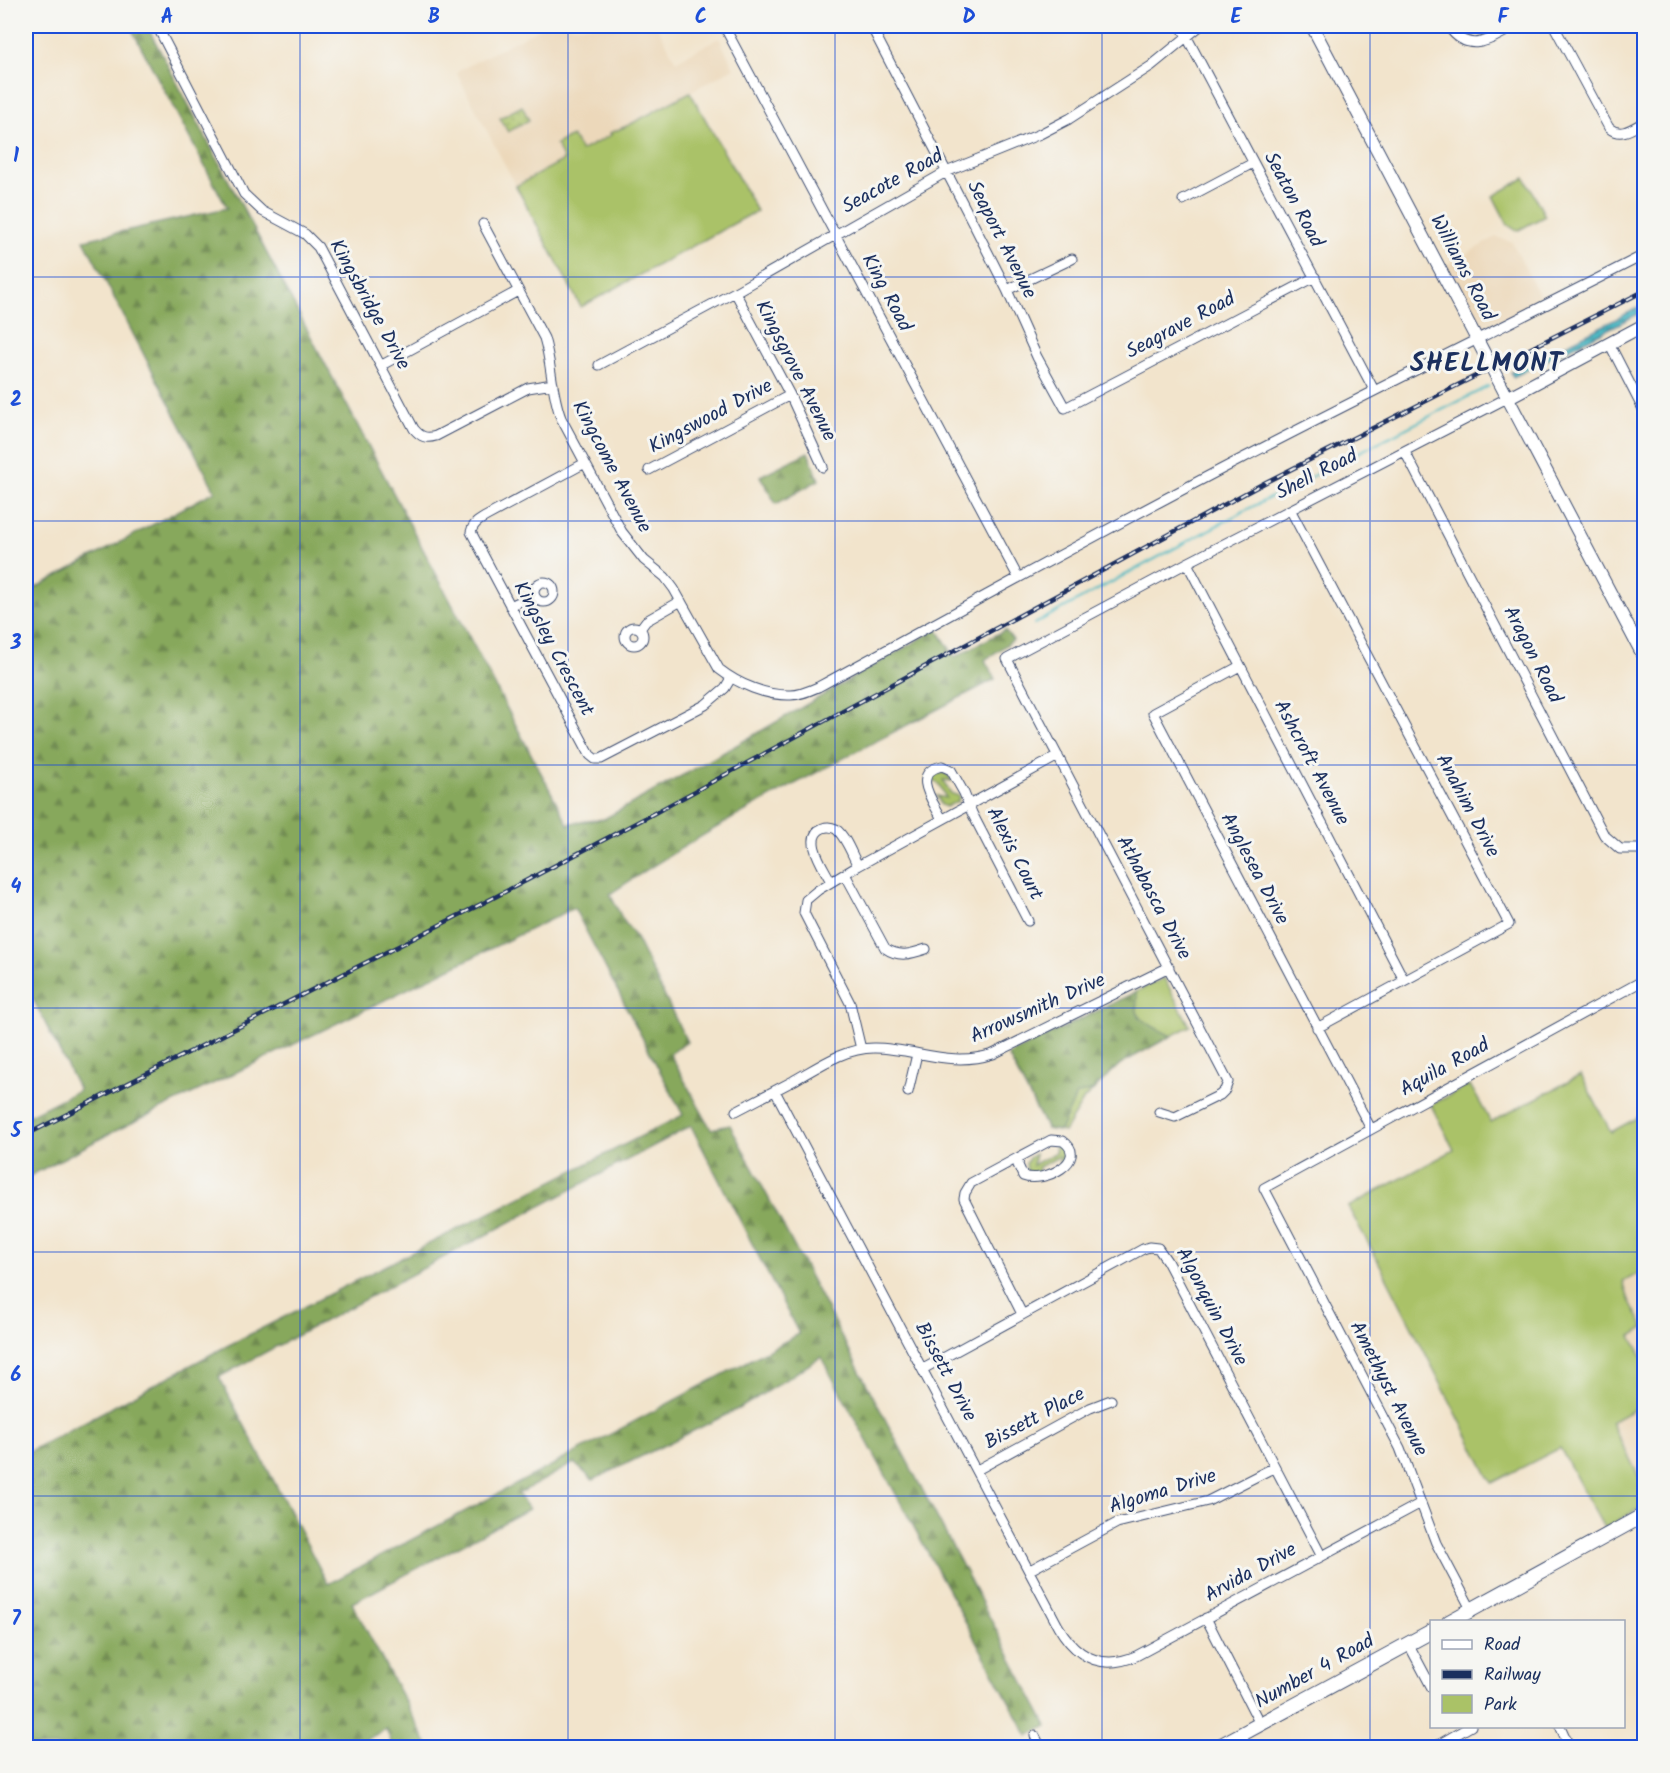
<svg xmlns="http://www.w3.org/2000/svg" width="1670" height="1773" font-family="Kalam,sans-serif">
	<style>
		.built { fill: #ecd8ba }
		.green { fill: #aac267; stroke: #627862; stroke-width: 1.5 }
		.forest { fill: url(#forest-firs); stroke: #516c5d; stroke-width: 1.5; fill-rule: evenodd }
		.garden { fill: url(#garden-dots); stroke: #627862; stroke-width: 1.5 }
		.water { fill: url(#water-rules); stroke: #337490; stroke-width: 1.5 }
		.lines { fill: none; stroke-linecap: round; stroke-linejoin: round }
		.stream { stroke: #4bb9c3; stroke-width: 2 }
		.minor-casing { stroke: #3b4a6e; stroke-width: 11 }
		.tertiary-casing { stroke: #3b4a6e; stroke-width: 14 }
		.secondary-casing { stroke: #3b4a6e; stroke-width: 16 }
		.minor { stroke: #fff; stroke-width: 9 }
		.tertiary { stroke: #fff; stroke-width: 12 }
		.secondary { stroke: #fff; stroke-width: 14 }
		.rail-casing { stroke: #1b2f5e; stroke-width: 4.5 }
		.rail { stroke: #f6f6f2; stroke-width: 2; stroke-dasharray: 7; stroke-linecap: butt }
		.grid { fill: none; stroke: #1d4ed8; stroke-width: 1.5; stroke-opacity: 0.55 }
		.labels { text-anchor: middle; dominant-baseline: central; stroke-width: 6; stroke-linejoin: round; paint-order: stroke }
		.street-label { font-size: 20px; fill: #1b2f5e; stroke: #f6f6f2 }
		.district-label { font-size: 26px; font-weight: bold; letter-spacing: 1.5px; fill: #1b2f5e; stroke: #f6f6f2 }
		.neatline { fill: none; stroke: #1d4ed8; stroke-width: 2 }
		.grid-label { font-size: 20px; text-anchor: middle; font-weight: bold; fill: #1d4ed8 }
	</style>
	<defs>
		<pattern id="forest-firs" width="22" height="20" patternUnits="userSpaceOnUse" patternTransform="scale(1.5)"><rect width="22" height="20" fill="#87a85c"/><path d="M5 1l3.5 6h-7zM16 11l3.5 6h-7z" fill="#6e894f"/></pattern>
		<pattern id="garden-dots" width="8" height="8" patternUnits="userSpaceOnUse" patternTransform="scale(1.5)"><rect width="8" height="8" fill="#aac267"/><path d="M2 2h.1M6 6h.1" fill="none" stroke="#8a9e58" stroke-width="1.8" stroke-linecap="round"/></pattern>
		<pattern id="water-rules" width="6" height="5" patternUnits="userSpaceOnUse" patternTransform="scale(1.5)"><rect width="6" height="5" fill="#4bb9c3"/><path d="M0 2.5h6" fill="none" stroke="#3e97a2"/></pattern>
	</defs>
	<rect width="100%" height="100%" fill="#f6f6f2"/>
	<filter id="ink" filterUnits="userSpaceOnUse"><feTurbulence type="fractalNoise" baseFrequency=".0167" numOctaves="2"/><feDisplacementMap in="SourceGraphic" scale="12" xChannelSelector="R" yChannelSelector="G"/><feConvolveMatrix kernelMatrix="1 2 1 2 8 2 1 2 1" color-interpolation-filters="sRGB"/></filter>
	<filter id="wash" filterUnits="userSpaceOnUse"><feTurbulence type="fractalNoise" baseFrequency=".008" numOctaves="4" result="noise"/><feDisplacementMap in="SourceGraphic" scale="24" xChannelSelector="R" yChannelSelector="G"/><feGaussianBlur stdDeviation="1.35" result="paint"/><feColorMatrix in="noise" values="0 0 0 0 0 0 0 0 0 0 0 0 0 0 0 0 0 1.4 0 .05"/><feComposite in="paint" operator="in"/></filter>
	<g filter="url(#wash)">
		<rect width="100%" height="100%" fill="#f2e4cc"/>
		<path class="built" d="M544,26H657L676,61L719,38L734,68L516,186L457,74L458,71Z
			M1496,237L1512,242L1542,300L1479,332L1445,266Z
			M1644,1270V1360L1631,1336L1644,1328L1629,1300L1623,1282Z
			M1644,1404V1487L1611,1422Z"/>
		<path class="green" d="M690,92L757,211L581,307L516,186L564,160L556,144L572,136L581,151L611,135L610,133L629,125Z
			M1525,178L1545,216L1517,231L1508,225L1493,196Z
			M935,773H943L947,774L952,781L943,780L950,793L959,796L958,801L946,807L941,805L937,796L946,798L939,784L931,780Z
			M1164,978L1190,1026L1120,1064L1084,1099L1064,1132L1047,1129L1008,1055Z
			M1581,1075L1611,1132L1644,1114V1270L1623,1282L1629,1300L1644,1328L1631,1336L1644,1360V1404L1611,1422L1644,1487V1506L1604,1528L1560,1448L1492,1483L1376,1257L1348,1207L1454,1150L1431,1105L1470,1085L1491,1122Z
			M1056,1144L1063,1146L1067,1150L1066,1160L1059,1165L1060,1156L1039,1167L1037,1176L1027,1172L1026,1163L1029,1158L1035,1154L1033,1165L1055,1153Z"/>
		<path class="forest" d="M130,26H147L569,826L571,823L604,819L728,750L937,629L955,657L1005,630L1013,640L985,660L995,679C866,748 732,811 610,894L623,920L635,936L687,1042L670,1054L711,1129L730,1125L1047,1726L1028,1736L821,1357L742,1407L593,1480L574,1463L518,1494L529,1509L352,1603L429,1747H393L386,1729L352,1747H26V1453L223,1348L683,1115L574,908L107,1135L26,1178V1117L79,1090L26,985V593L215,491L84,240L227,208ZM691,1126L799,1334L328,1584L219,1377Z
			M808,452L819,480L776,504L760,476Z
			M1136,992C1139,999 1135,1003 1137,1011C1139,1022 1161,1030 1171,1036L1120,1064L1093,1090L1076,1095L1060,1131L1047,1129L1008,1055Z"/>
		<path class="garden" d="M522,106L529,120L508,132L500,118Z"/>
		<path class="water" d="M1644,305V311L1513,377L1511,372Z"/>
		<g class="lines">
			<path class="stream" d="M1034,624L1244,511L1489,386"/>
		</g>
	</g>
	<g filter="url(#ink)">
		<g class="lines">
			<defs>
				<path id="minor" d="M157,26L244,194L262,211L305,234L318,247L414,429C421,437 426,439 436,436L528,388L553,384
					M724,26L1018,577
					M871,26L974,225L1007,290L1037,357L1065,408L1315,277
					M1181,26L1374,390
					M1448,26C1469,56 1490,39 1516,26
					M1554,26L1609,128C1621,138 1633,128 1644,122
					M1183,200L1253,163
					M483,224L544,338C552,364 551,392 561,418L622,532L644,560L665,577L674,589L719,669C738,684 766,696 791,695C800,695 809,691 818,687C960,610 1100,532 1243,458C1376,389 1511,323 1644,255
					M1007,290L1072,259
					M735,292L790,395L823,467
					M1609,343L1644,411
					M382,365L518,291
					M599,365L735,292L946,172L1040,134L1069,119L1151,66L1200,26
					M1405,452L1604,835L1620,849H1639L1644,846
					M585,463L485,517C478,521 473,524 471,532L590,755L595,759H601L705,705L725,688L731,678
					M649,470L790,395
					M1291,511L1509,924L1317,1028
					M1187,563L1404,980
					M534 592a10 10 0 1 1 20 0a10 10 0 1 1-20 0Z
					M510,606L534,595
					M625 636a9 9 0 1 1 18 0a9 9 0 1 1-18 0Z
					M640,629L646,621L681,601
					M1240,666L1153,713L1371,1129
					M942,819C933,801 910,773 942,766L951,770L964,793L972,813L1028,921
					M845,874L885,948C899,958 911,954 926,949
					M831,882C825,869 801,837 823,828C828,826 832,827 836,829C846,837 852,855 858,866
					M861,1049L850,1003L804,913L806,900L818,890L858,866L1058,756
					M775,1091L1058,1626C1076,1657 1101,1671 1136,1656L1421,1503
					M908,1092L917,1054
					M736,1111C755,1101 774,1091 793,1081C818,1067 844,1048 874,1048C916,1048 949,1068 993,1054L1169,967
					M1159,1112L1175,1117L1220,1095L1225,1090L1228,1082L1007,659L1187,563L1509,397
					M1019,1158L1018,1165L1023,1176C1044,1184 1090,1160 1063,1141L1051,1140L971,1183L965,1193L964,1199L1022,1314
					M923,1369L1143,1249L1149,1247L1158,1248L1167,1261L1321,1555
					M977,1470L1090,1408L1111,1400
					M1030,1570L1117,1523L1208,1501L1275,1467
					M1471,1609L1436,1543L1400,1448L1264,1188L1644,980
					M1206,1618L1260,1724
					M1408,1643L1432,1688
					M1560,1726L1570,1748
					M1035,1736L1041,1748
					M1433,1748L1471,1726"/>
				<path id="tertiary" d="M1312,26L1644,657
					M1509,397L1644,325"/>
				<path id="secondary" d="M1449,1622L1644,1515
					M1216,1748L1432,1631"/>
			</defs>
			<use href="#minor" class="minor-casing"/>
			<use href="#tertiary" class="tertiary-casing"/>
			<use href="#secondary" class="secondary-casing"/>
			<use href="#minor" class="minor"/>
			<use href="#tertiary" class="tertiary"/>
			<use href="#secondary" class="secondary"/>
			<defs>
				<path id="rail" d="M26,1135L495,897L649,816L1266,482L1644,291"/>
			</defs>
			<use href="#rail" class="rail-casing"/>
			<use href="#rail" class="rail"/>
		</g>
	</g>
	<path class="grid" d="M300,26V1748M568,26V1748M835,26V1748M1102,26V1748M1370,26V1748M26,277H1644M26,521H1644M26,765H1644M26,1008H1644M26,1252H1644M26,1496H1644"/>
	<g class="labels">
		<g class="street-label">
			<text transform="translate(893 182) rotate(-29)">Seacote Road</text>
			<text transform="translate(1293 200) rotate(62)">Seaton Road</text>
			<text transform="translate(1001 240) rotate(63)">Seaport Avenue</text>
			<text transform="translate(1462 268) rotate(62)">Williams Road</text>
			<text transform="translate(886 293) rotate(62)">King Road</text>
			<text transform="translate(369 305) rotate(61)">Kingsbridge Drive</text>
			<text transform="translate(1181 326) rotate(-28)">Seagrave Road</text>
			<text transform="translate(795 371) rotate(63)">Kingsgrove Avenue</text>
			<text transform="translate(711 417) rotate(-28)">Kingswood Drive</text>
			<text transform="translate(611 467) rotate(62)">Kingcome Avenue</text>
			<text transform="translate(1317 475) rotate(-27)">Shell Road</text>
			<text transform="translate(553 649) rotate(62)">Kingsley Crescent</text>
			<text transform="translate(1532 655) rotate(63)">Aragon Road</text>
			<text transform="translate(1311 763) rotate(62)">Ashcroft Avenue</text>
			<text transform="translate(1467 806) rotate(62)">Anahim Drive</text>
			<text transform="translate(1014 854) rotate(63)">Alexis Court</text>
			<text transform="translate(1254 869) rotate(62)">Anglesea Drive</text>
			<text transform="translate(1153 898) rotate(62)">Athabasca Drive</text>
			<text transform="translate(1038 1009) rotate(-24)">Arrowsmith Drive</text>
			<text transform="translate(1445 1068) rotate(-29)">Aquila Road</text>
			<text transform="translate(1211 1307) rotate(62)">Algonquin Drive</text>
			<text transform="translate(945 1372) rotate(62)">Bissett Drive</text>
			<text transform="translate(1388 1389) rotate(63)">Amethyst Avenue</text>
			<text transform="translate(1035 1419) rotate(-28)">Bissett Place</text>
			<text transform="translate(1163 1492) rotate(-17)">Algoma Drive</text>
			<text transform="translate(1251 1573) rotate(-29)">Arvida Drive</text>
			<text transform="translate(1315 1672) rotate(-29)">Number 4 Road</text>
		</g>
		<g class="district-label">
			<text x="1487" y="364">SHELLMONT</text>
		</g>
	</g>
	<rect width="1670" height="1773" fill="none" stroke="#f6f6f2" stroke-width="66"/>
	<rect x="1430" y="1620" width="195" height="108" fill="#f6f6f2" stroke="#9ea6b7" stroke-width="1.5"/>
	<rect x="1442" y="1640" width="30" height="9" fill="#ffffff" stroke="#9ea6b7" stroke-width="1.5"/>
	<text x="1484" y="1650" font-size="18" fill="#1b2f5e">Road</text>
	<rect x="1442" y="1670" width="30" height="9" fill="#1b2f5e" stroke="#9ea6b7" stroke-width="1.5"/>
	<text x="1484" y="1680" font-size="18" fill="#1b2f5e">Railway</text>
	<rect x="1442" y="1695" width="30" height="18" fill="#aac267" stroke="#9ea6b7" stroke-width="1.5"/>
	<text x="1484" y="1710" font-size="18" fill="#1b2f5e">Park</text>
	<rect x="33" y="33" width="1604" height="1707" class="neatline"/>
	<g class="grid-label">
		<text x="167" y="23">A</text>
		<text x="434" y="23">B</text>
		<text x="701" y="23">C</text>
		<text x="969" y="23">D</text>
		<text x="1236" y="23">E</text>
		<text x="1503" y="23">F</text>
		<text x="16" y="162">1</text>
		<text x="16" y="406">2</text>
		<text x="16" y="649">3</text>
		<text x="16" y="893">4</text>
		<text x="16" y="1137">5</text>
		<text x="16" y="1381">6</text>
		<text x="16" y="1625">7</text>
	</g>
</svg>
